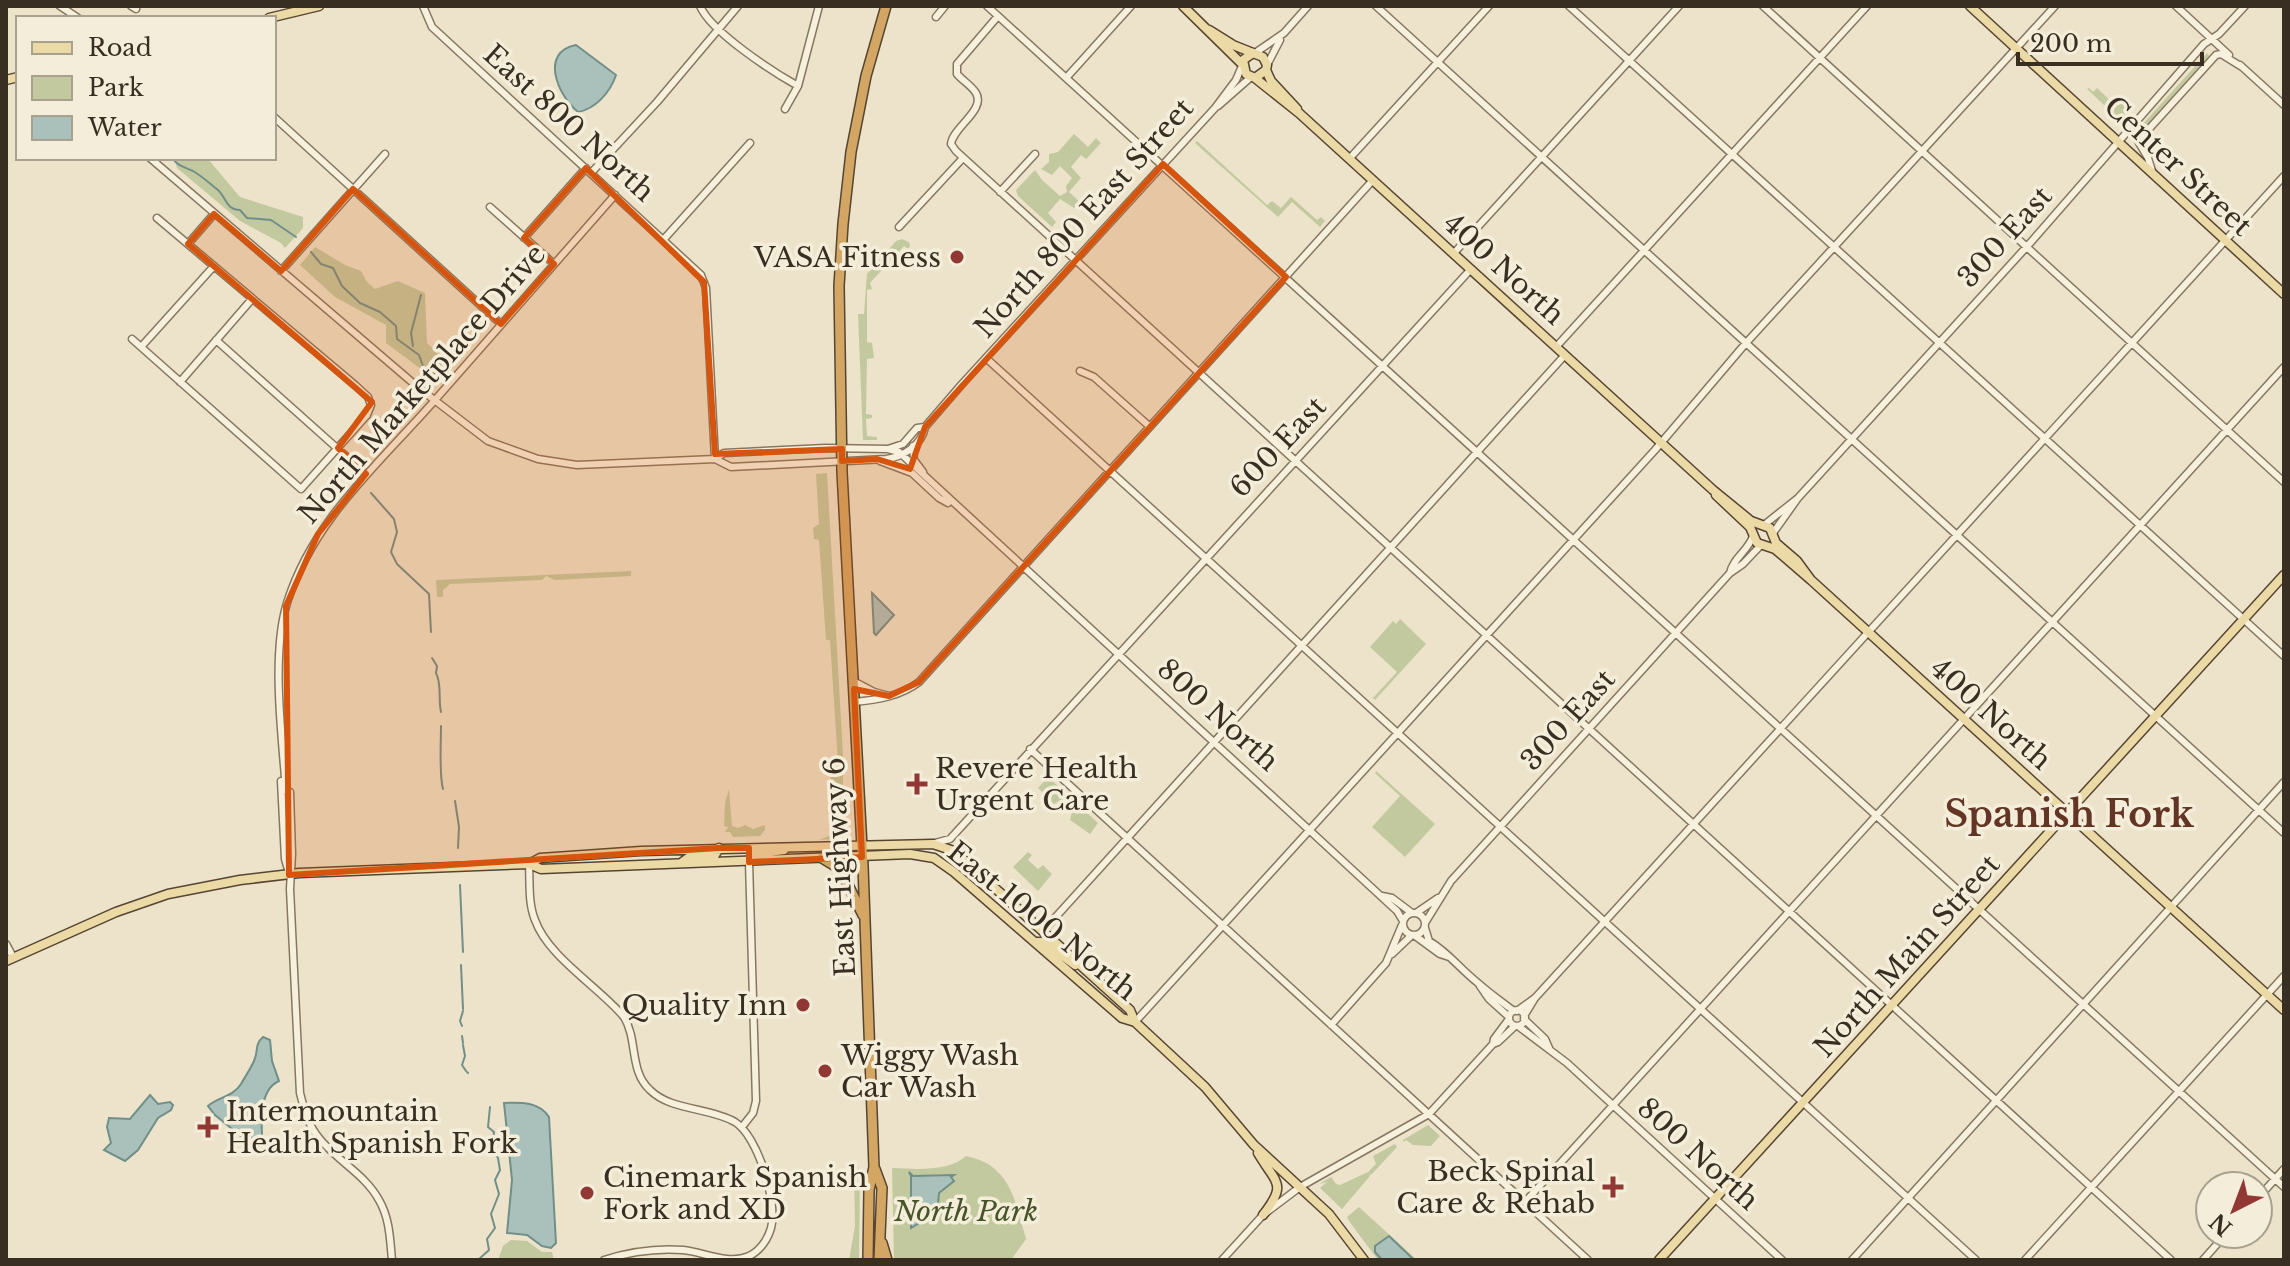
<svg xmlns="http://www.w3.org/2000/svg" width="2290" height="1266" font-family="'Libre Baskerville',serif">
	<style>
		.green { fill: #c2c99f }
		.water { fill: #aac1bb; stroke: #718f89; stroke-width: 2 }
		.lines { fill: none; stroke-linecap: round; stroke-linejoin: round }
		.stream { stroke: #718f89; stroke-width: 2 }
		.minor-casing { stroke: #877760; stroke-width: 9 }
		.major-casing { stroke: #564533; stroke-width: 11 }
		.highway-casing { stroke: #564533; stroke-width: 12 }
		.minor { stroke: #f7f0dd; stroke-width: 6 }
		.major { stroke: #ebd9a6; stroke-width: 8 }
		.highway { stroke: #d3a763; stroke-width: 9 }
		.marked { fill: #d6550e; fill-opacity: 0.2; stroke: #d6550e; stroke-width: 6; stroke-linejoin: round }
		.poi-dot { fill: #923834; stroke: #f4edd9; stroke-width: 3 }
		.labels { text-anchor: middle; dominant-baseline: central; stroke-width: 7; stroke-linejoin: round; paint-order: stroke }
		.street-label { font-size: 28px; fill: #392e22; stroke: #f4edd9 }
		.poi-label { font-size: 28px; fill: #392e22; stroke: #f4edd9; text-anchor: start }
		.park-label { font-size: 28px; font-style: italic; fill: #47542a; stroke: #f4edd9 }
		.district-label { font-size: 36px; font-weight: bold; fill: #623525; stroke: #f4edd9 }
	</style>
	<rect width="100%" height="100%" fill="#ece3ca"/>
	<path class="green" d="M2207,53L2209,56L2137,136L2141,126Z
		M2089,88L2093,92L2097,88L2116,106L2124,100L2133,108L2121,121L2087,89Z
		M1074,134L1088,147L1096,138L1101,143L1086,159L1081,155L1071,167L1081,178L1069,192L1080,202L1074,208L1060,199L1048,213L1056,222L1052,227L1018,196L1016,190L1035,170L1042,180L1060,196L1067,192L1066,186L1072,178L1060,166L1052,175L1041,169L1049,162V154L1058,152Z
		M1197,141L1267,205L1272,201L1281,208L1291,197L1317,220L1321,217L1325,221L1320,227L1292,202L1278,217L1195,143Z
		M174,158L208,159L240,197L303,217V228L285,248L281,243L240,221L177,168Z
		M902,239L909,242L910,246L908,249L904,246L870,283L872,289L867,290V342L872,343L874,358L867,359L866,414L872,415V418L866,419L867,436L877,437V440H863L858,314H864L867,274L896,241Z
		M315,247L345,265L361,271L367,282L375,289L398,281L425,293L427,343L436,351L442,363L439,372L433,378L386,343V325L335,297L300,265Z
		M827,473L843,755V833L838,834L835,839L819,840L834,834L830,769L838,763L830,640H826L819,540L814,539L813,528L819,524L816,474Z
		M631,571V576L555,580L546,576L542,580L450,584L443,590V597H437L436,580Z
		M1400,619L1426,644L1375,700L1373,698L1397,672L1370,647L1393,621L1396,624Z
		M1376,771L1435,824L1405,857L1372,827L1400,796L1375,773Z
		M1048,777L1072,799L1068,805L1059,801L1054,804L1038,788Z
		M729,789L732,826L738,828L745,825L753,829L765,825V830L760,836L733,837L730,832H725L728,827L724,826L725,803Z
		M1074,801L1098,823L1090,834L1070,820L1072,812L1069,806Z
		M1028,852L1032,855L1028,860L1038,869L1043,865L1052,874L1038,891L1013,867Z
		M1428,1125L1440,1136L1431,1146L1413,1145L1406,1140L1404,1142L1403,1140Z
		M1395,1144L1397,1147L1371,1175L1369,1174L1370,1176L1342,1209L1320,1188L1327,1182L1319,1184L1331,1177L1336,1184L1340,1185L1368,1172L1376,1164L1373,1156Z
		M966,1156C1011,1165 1015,1201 1026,1239L1011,1260H894L892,1168C915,1169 949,1172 966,1156Z
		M854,1161L860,1170L859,1258L849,1260L855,1226Z
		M1359,1207L1416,1259L1415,1260H1378L1349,1221L1347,1217Z
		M511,1240L527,1241L542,1252H552L554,1260H498L503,1246Z"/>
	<path class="water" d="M576,45L616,75C610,93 595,109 578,112C558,96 539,52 576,45Z
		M872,593L894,615L876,635L874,633Z
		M263,1037L270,1040L272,1061L279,1081C258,1090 261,1126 263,1146L259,1151L215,1115L208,1106C218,1097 233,1097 241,1084C245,1077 251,1068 254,1061C259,1050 254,1045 263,1037Z
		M150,1095L158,1104L170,1102L173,1105L171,1110L158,1118L138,1150L125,1161L104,1150L111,1143L107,1127L109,1118L130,1119Z
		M504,1103C522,1102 539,1102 549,1117L556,1243L551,1248L542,1246L527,1235L507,1233L512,1180Z
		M909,1172L913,1176L954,1175L951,1177L954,1181L939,1193L938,1204L923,1210L919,1223L911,1228V1176Z
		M1389,1236L1413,1259V1260H1382L1375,1252V1246Z"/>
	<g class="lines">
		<path class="stream" d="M172,158C178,166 184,167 193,171C202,176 210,184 218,190C227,198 225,209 240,210L247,218L271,220L296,237
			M311,252L321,264L333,268L342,286L360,303L380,312L396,326L397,339L419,355L426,374H435L439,377
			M413,346L411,333L421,295
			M371,493L394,519L397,532L391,552L397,564L429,594L431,632
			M432,658L437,666L436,673C442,684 438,699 441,712
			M441,726C441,742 439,775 443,789
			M455,801L459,827L458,848
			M460,885L463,952
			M461,965L463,1009
			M462,1026L460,1021L463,1011
			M462,1036L463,1043
			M463,1045L465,1056L462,1065L466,1071
			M467,1072L468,1073
			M478,1260L489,1250L487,1239L495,1228L491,1214L499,1194L495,1180L500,1170L498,1158L492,1150L494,1132L488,1127L490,1107"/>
		<defs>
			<path id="minor" d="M60,6L78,18
				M131,6L136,9
				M423,6L432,27L701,275L706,288L715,459
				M700,6C711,32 773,72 798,86
				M987,6L2284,1187
				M1376,6L2284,833
				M1569,6L2284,656
				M1763,6L2284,482
				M2176,6L2229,55
				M998,16L957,64V74C963,81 972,86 976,93C986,110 953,127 951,144L956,151L2171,1260
				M936,17L945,6
				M1255,53L1284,33L1308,6
				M1267,65L1280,40
				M2240,65L2284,105
				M1067,77L1131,6
				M1218,106L1251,77
				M785,109L798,86L819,6
				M274,117L501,324
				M150,158L420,389L488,441L538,459L577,465L715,459L731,467L886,459C903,457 922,445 925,427L962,384L1215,108L1236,80L1242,66
				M1350,158L1489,6
				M2152,171L2148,158L2138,141L2216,55L2221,54L2242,67
				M591,173L657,102L738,6
				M1000,192L1035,154
				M490,207L554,264
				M899,227L963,158
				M524,238L586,168
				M664,239L750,143
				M188,244L214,214
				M1454,253L1679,6
				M281,271L385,154
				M132,339L301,489L367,415L371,405L368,397L355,385L157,218
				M216,340L366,474
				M141,347L214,266
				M1556,347L1867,6
				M986,358L1976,1260
				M1080,371L1094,377L1149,426
				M180,382L252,299
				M913,446L914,460L923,472
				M888,449L899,452L1397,911L1403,921
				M715,459L724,453L825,448L888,449L903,444L917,428L925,427
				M880,461L912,473L939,498L948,503
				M1764,525L1798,498
				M1773,533L1798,498L2031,242L2204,44L2219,34L2245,6
				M1730,573C1733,558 1749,550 1753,536
				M853,681L874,692L889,696
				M854,702C877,700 901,696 919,682L1373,180
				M1030,749L1588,1260
				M281,781L285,859L289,873
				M290,792L292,854L290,889L300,1093C304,1109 308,1125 319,1138C337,1161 365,1174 379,1200C390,1219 390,1240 392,1260
				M290,794L286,790C282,736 271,655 287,603C313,519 379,464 435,400C495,331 555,263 615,195
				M935,843L950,839L1471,269
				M529,864C530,882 528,903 535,920C548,957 599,987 624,1017C638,1040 629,1071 650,1090C671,1111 709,1107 735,1122C758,1136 778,1203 771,1228C768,1239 760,1251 749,1256C728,1265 704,1252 683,1250C657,1248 629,1252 604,1260
				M1382,896L1392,898L1412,913
				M1403 924a11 11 0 1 1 22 0a11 11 0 1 1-22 0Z
				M1416,913L1438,898
				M1425,923L1451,881L1730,573L1743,564L1761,545
				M1425,928L1429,941C1448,952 1460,969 1478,983C1489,993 1502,1002 1514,1011
				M1043,931L1565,355
				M1414,935L1440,954L1449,957
				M6,944L13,957
				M1392,954L1412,935
				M1480,986L1489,999L1509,1017
				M1509 1018a8 8 0 1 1 16 0a8 8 0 1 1-16 0Z
				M1517,1011L1535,998
				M1524,1016L1535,998L2284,176
				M1524,1019L1545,1039L1549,1048
				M1135,1022L1655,450L1746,343L2055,6
				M1331,1025L1386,963L1402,925
				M1518,1026L1567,1063L1782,1260
				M1493,1044L1494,1039L1509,1019
				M742,1127L753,1113L756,1101L749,862
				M2258,1198L2284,1169
				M1525,1202L2284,367
				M1222,1260L1263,1215L1300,1187L1429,1114L1493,1044L1498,1042L1515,1026
				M1852,1260L2284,782
				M2025,1260L2284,976
				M2203,1260L2226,1234"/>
			<path id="major" d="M1183,6L1242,64
				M1970,6L2284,294
				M269,18L319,6
				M1209,30L1233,45L1263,57L1267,65L1266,70L1255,78
				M1253,53L1243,60L1246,74L1255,78L1299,113L1713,490L1751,521L1770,528L1776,543L1797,561L1811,580
				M1266,70L1271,81L1297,109
				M6,80L18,77
				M1716,495L1750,527L1757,543L1775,549L1811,580L2284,1010
				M749,862L752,854L784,850
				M681,863L688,858L715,855L719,848
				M529,864L541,869L910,854L934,858L954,872L1122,1018L1135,1022
				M1035,942H1044L1075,965
				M6,961L116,912L168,894L240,880L299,873L529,864L540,858L641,851L933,844L954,851L1130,1010L1135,1022L1205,1087L1254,1145L1329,1214L1364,1260
				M1258,1153C1276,1184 1288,1183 1263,1215
				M1659,1260L2284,575"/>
			<path id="highway" d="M822,858L840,869L863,915
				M875,1169L882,1188L879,1260
				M882,1243L887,1260
				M868,1260L869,1190L874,1167L863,866L842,472L839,286L843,224L851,152L866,76L886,6"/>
		</defs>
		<use href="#minor" class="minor-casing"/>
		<use href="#major" class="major-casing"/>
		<use href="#highway" class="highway-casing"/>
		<use href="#minor" class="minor"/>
		<use href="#major" class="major"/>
		<use href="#highway" class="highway"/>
	</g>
	<path class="marked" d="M1163,164L1286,277L919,682L889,696L854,689L862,857L749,862V848H719L289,875L286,606L318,534L366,474L338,448L372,402L188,244L214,214L281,271L353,189L501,324L554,264L524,238L586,168L704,282L715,454L842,449V461L877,459L910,469L925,427Z"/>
	<g class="poi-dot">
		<circle cx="957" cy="257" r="8"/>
		<path d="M913 772h8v8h8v8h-8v8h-8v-8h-8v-8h8z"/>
		<circle cx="803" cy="1005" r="8"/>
		<circle cx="825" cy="1071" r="8"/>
		<path d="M204 1115h8v8h8v8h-8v8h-8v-8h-8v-8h8z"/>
		<path d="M1609 1175h8v8h8v8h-8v8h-8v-8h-8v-8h8z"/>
		<circle cx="587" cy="1193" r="8"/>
	</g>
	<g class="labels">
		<g class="street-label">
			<text transform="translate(569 123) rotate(42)">East 800 North</text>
			<text transform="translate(2178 166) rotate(43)">Center Street</text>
			<text transform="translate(1084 218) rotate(-48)">North 800 East Street</text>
			<text transform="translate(2005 237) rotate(-48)">300 East</text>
			<text transform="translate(1504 269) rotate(42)">400 North</text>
			<text transform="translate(422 384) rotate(-49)">North Marketplace Drive</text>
			<text transform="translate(1278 447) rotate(-47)">600 East</text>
			<text transform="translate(1991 714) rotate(42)">400 North</text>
			<text transform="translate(1218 715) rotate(42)">800 North</text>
			<text transform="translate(1568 720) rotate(-48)">300 East</text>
			<text transform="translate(840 867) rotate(-93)">East Highway 6</text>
			<text transform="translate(1042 921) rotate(39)">East 1000 North</text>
			<text transform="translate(1907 956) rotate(-48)">North Main Street</text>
			<text transform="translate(1698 1154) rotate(42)">800 North</text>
		</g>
		<g class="poi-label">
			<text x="941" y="257" text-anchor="end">VASA Fitness</text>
			<text x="935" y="768">Revere Health<tspan x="935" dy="32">Urgent Care</tspan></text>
			<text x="787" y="1005" text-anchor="end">Quality Inn</text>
			<text x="841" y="1055">Wiggy Wash<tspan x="841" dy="32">Car Wash</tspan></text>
			<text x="226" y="1111">Intermountain<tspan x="226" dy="32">Health Spanish Fork</tspan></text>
			<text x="1595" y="1171" text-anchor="end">Beck Spinal<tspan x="1595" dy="32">Care &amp; Rehab</tspan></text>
			<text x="603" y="1177">Cinemark Spanish<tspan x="603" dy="32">Fork and XD</tspan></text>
		</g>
		<g class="park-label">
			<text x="966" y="1211">North Park</text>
		</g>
		<g class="district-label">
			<text x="2069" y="814">Spanish Fork</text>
		</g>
	</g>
	<rect width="2290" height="1266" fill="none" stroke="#392e22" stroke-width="16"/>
	<rect x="16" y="16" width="260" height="144" fill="#f4edd9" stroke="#a9a190" stroke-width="2"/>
	<rect x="32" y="42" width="40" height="12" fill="#ebd9a6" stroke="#a9a190" stroke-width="2"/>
	<text x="88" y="56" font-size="24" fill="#392e22">Road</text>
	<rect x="32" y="76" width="40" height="24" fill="#c2c99f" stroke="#a9a190" stroke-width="2"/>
	<text x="88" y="96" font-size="24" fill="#392e22">Park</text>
	<rect x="32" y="116" width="40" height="24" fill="#aac1bb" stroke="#a9a190" stroke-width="2"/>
	<text x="88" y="136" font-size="24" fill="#392e22">Water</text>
	<g transform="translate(2234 1210) rotate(222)"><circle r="38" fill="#f4edd9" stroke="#a9a190" stroke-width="2"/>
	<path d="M0-6L14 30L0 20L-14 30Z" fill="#923834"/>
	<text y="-12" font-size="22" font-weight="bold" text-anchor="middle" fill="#392e22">N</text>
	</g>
	<path d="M2018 52v12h184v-12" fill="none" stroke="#392e22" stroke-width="4"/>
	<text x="2030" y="52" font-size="24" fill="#392e22" stroke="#f4edd9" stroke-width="6" paint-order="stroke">200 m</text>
</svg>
